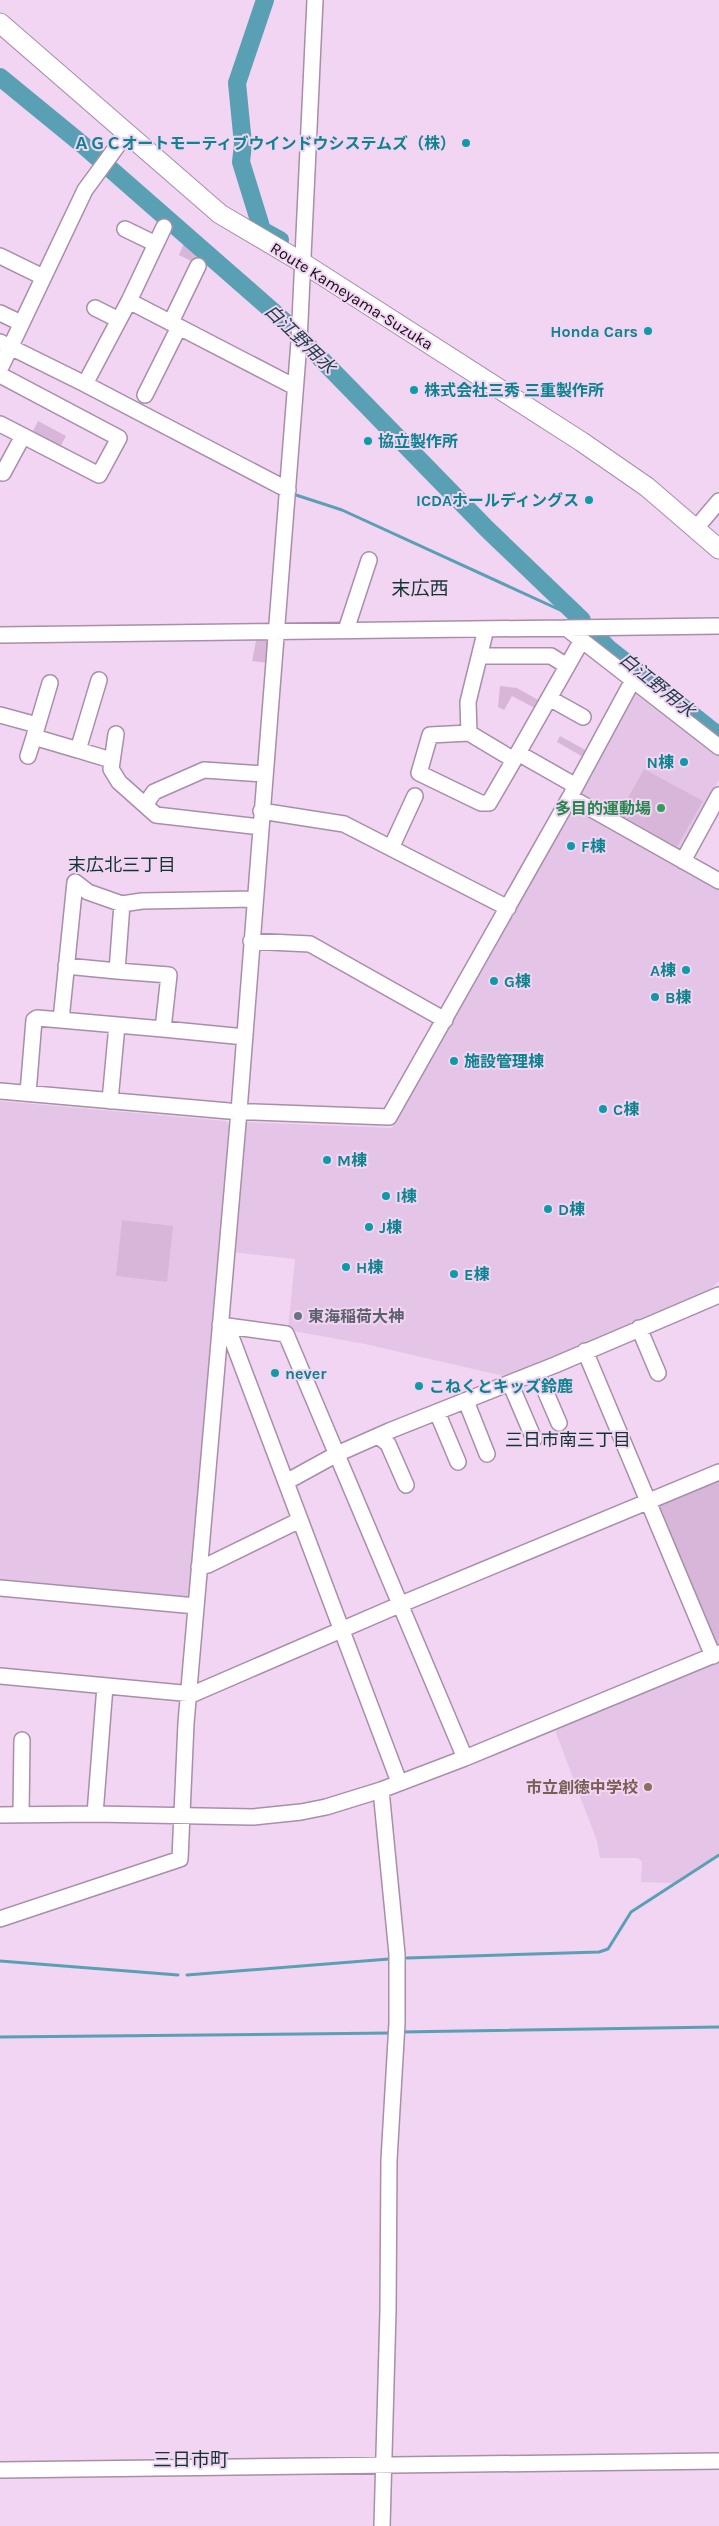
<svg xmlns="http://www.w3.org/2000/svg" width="719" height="2526" font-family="Karla,'Noto Sans JP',sans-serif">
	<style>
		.built { fill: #e5c5e7 }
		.green { fill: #d7b6d9 }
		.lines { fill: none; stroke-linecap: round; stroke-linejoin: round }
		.stream { stroke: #5aa0b4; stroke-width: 3 }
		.river { stroke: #5aa0b4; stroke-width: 18 }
		.minor-casing { stroke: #a88ea9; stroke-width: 18 }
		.major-casing { stroke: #a88ea9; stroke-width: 21 }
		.minor { stroke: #fff; stroke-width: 15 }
		.major { stroke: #fff; stroke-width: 19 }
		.culture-dot { fill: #0f9aa8; stroke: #f1d5f2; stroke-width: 2 }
		.leisure-dot { fill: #2e9e5b; stroke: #f1d5f2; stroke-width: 2 }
		.worship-dot { fill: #6b7280; stroke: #f1d5f2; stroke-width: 2 }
		.education-dot { fill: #8d6e63; stroke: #f1d5f2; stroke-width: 2 }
		.labels { text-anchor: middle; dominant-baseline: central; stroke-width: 4; stroke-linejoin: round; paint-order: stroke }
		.culture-label { font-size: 16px; font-weight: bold; fill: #0d838f; stroke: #f1d5f2; text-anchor: start }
		.street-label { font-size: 16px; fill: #160d16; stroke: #f1d5f2 }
		.leisure-label { font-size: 16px; font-weight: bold; fill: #27864d; stroke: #f1d5f2; text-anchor: end }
		.worship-label { font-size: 16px; font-weight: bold; fill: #5b616d; stroke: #f1d5f2; text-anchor: start }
		.education-label { font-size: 16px; font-weight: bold; fill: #785e54; stroke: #f1d5f2; text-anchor: end }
		.water-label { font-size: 18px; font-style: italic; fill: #1c3e47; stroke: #f1d5f2 }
		.neighbourhood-label { font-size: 18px; fill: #123533; stroke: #f1d5f2 }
		.quarter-label { font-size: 19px; fill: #123533; stroke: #f1d5f2 }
	</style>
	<rect width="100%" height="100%" fill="#f1d5f2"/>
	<path class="built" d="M640,691L719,753V780L681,847L677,849L581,796L579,791L633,692Z
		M580,813L719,888V1281L701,1299L512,1378L365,1344L288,1330L295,1259L231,1252L244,1122L392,1128L515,912L568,814Z
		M0,1101L226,1121L231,1127L193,1595L185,1600L0,1583Z
		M719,1662V1853L674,1883L641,1882L642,1862L638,1858H600L597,1841L556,1733L557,1729Z"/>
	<path class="green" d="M185,241L207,260L203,267L179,255Z
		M38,421L66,436L59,449L31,435Z
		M257,636L270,638L269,663L252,661Z
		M500,686L517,688L540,701L535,708L512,696L504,710L498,707Z
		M560,736L589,752L585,758L557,742Z
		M644,769L703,801L677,847L619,814Z
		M122,1220L173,1226L167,1282L116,1276Z
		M719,1475V1648L714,1650L652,1502Z"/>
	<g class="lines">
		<path class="stream" d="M296,495L342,510L582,620
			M407,1958L599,1952L608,1949L631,1912L719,1855
			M0,1961L178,1975
			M187,1975L389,1959
			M400,2032L719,2027
			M0,2037L391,2033"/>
		<path class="river" d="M265,0L237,83L243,144L241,162L262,230L280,240
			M0,77L83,145L285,322L487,529L582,620
			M596,635L608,648L719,736"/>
		<defs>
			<path id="minor" d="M125,229L156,244
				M0,256L43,277
				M129,301L164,227
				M95,308L119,320
				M0,313L21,323
				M171,322L198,266
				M0,342L85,384L129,301L295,387
				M0,369L85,190L126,134
				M0,375L119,438L99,475L0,424
				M85,384L288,490
				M145,395L179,327
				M3,473L23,436
				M697,527L719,501
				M566,628L719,747
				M346,630L369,560
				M0,635L719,626
				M480,656H551L567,666
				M99,680L78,750L111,760
				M549,698L583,717
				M0,715L37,725
				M469,733L468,702L486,629
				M116,734L111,769L119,782L156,815L260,827
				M34,737L50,683
				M518,753L582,640
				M28,756L34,737L78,750
				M514,760L469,733L430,735L419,773L481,803H489L518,753L576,786
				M572,793L633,680
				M145,805L154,792L204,770L264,774
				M261,811L344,824L508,908
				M391,848L415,796
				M683,861L719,795
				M122,904L117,971L169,975L163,1029L61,1020L75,882L88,892L122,904L142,901L254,899
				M251,941L310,944L445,1020
				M66,966L117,971
				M163,1029L245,1037
				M0,1091L229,1111L389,1117L570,797L719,881
				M28,1093L34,1020L37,1018L61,1020
				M110,1101L117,1025
				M220,1325L286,1334L465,1758
				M227,1326L399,1782
				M639,1328L658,1373
				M585,1351L713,1656
				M537,1372L559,1423
				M510,1383L534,1439
				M466,1401L487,1454
				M437,1412L458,1462
				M378,1436L388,1444L406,1485
				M286,1482L337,1454L389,1431L555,1365L719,1295
				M199,1567L208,1565L300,1520
				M0,1588L196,1606
				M0,1676L193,1694L399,1605L719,1472
				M381,1790L397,1954V2023L389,2160L388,2311L382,2526
				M95,1814L105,1686
				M0,1815L95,1814L253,1817L301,1812L326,1807L381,1790L465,1758L719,1653
				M21,1815L22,1740
				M0,1919L180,1859L186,1723L239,1111L299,342L315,0
				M0,2470L719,2461"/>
			<path id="major" d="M0,23L220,214L303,263L582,442L647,487L719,549"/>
		</defs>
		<use href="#minor" class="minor-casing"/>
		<use href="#major" class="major-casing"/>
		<use href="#minor" class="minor"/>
		<use href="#major" class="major"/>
	</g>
	<g class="culture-dot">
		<circle cx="466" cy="143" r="5"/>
		<circle cx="648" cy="331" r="5"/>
		<circle cx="414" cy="390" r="5"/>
		<circle cx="368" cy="441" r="5"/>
		<circle cx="589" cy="500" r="5"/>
		<circle cx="684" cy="762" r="5"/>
		<circle cx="571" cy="846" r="5"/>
		<circle cx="686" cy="970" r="5"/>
		<circle cx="494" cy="981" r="5"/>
		<circle cx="655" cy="997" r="5"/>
		<circle cx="454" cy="1061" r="5"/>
		<circle cx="603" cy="1109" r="5"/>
		<circle cx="327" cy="1160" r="5"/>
		<circle cx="386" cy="1196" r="5"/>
		<circle cx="548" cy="1209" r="5"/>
		<circle cx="369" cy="1227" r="5"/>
		<circle cx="346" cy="1267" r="5"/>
		<circle cx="454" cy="1274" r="5"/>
		<circle cx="275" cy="1373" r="5"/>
		<circle cx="419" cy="1386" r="5"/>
	</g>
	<circle class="leisure-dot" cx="661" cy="808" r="5"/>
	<circle class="worship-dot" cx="298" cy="1316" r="5"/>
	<circle class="education-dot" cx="648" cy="1787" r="5"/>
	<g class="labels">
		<g class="culture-label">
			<text x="456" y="143" text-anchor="end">ＡＧＣオートモーティブウインドウシステムズ（株）</text>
			<text x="638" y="331" text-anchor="end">Honda Cars</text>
			<text x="424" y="390">株式会社三秀 三重製作所</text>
			<text x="378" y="441">協立製作所</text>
			<text x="579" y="500" text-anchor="end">ICDAホールディングス</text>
			<text x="674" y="762" text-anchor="end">N棟</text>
			<text x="581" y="846">F棟</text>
			<text x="676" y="970" text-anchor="end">A棟</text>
			<text x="504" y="981">G棟</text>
			<text x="665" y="997">B棟</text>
			<text x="464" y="1061">施設管理棟</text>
			<text x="613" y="1109">C棟</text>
			<text x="337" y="1160">M棟</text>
			<text x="396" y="1196">I棟</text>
			<text x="558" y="1209">D棟</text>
			<text x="379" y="1227">J棟</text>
			<text x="356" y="1267">H棟</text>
			<text x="464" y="1274">E棟</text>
			<text x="285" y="1373">never</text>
			<text x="429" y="1386">こねくとキッズ鈴鹿</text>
		</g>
		<g class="street-label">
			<text transform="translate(352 296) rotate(32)">Route Kameyama-Suzuka</text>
		</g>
		<g class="leisure-label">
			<text x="651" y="808">多目的運動場</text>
		</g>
		<g class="worship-label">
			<text x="308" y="1316">東海稲荷大神</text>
		</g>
		<g class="education-label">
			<text x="638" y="1787">市立創徳中学校</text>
		</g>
		<g class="water-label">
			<text transform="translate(300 339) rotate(44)">白江野用水</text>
			<text transform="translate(657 685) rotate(39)">白江野用水</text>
		</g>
		<g class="neighbourhood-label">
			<text x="122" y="865">末広北三丁目</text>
			<text x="568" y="1440">三日市南三丁目</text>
		</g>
		<g class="quarter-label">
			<text x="420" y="589">末広西</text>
			<text x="191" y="2460">三日市町</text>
		</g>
	</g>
</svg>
